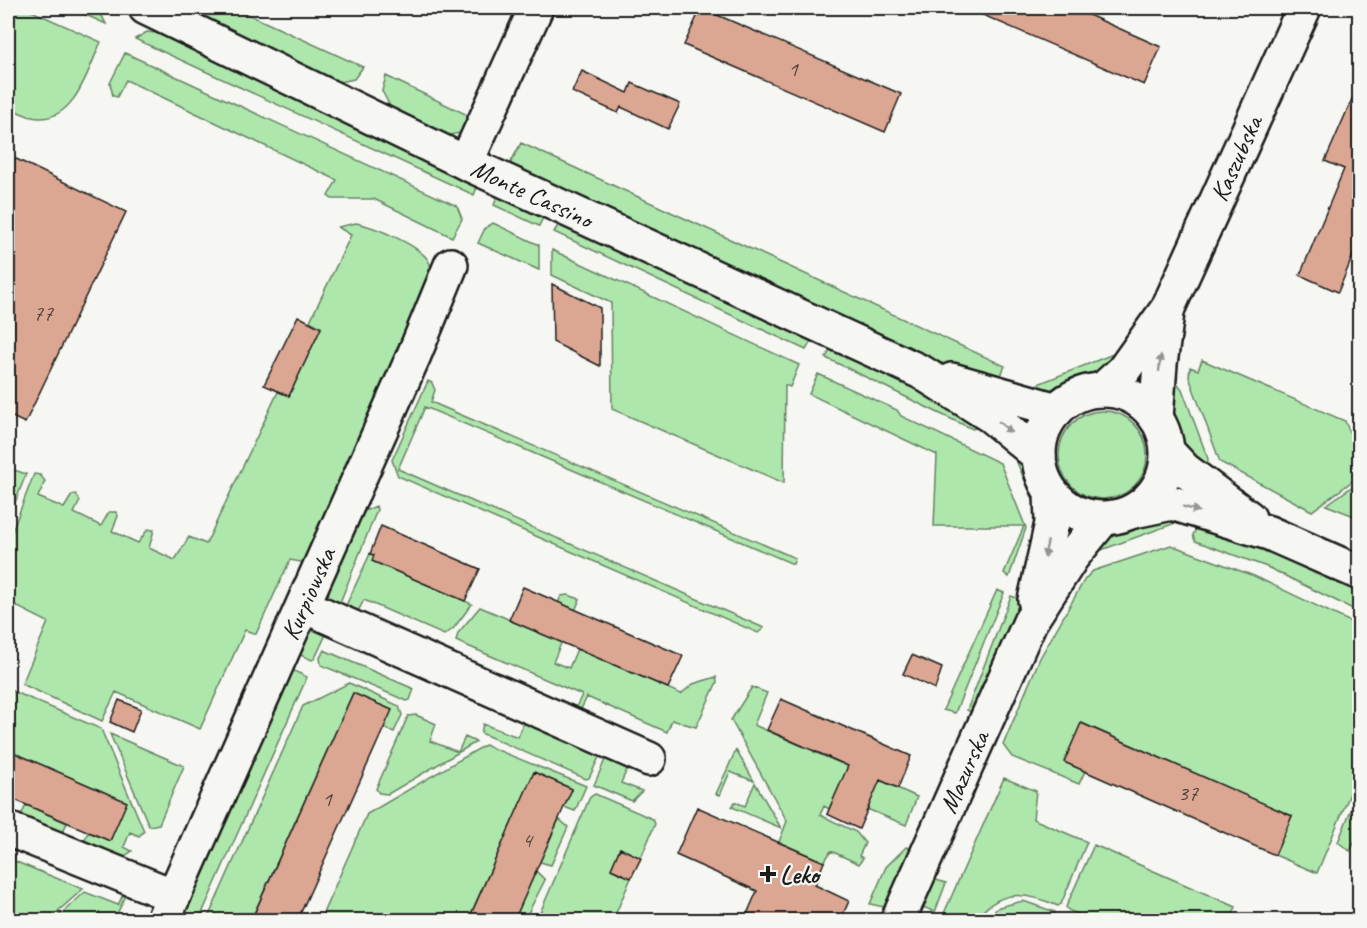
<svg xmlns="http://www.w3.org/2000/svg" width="1367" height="928" font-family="Caveat,sans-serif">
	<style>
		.green { fill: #aee7ac; stroke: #658264; stroke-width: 1.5 }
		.building { fill: #dca792; stroke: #1c1c1c; stroke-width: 1.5 }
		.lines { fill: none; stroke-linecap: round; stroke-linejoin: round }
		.street-casing { stroke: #1c1c1c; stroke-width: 38 }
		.secondary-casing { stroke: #1c1c1c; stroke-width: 38 }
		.street { stroke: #f6f6f2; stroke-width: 33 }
		.secondary { stroke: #f6f6f2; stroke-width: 33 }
		.oneway { fill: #949492 }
		.poi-dot { fill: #1c1c1c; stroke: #f6f6f2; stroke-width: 2 }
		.labels { text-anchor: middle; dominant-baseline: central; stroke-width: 4.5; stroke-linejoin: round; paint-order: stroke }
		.number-label { font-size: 22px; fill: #4c3f3a }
		.street-label { font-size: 26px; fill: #1c1c1c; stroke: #f6f6f2 }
		.poi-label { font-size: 26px; font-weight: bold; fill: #1c1c1c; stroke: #f6f6f2; text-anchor: start }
	</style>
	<rect width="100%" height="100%" fill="#f6f6f2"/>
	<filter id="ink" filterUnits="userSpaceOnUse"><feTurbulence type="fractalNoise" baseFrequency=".0167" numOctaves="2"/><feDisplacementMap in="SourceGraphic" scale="12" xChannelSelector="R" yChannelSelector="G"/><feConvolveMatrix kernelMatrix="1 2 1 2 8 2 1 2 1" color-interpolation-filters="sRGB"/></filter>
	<g filter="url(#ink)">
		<path class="green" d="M8,8H25L101,42C88,69 76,119 39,118C28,118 17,111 8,107Z
			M70,8H98L106,24Z
			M176,8H234L363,67L354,79L335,83Z
			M147,32L156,33L479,182L474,195L135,39Z
			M125,53L457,206L462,219L452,237L374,199H332L328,196L337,180L126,80L117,97L113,96L110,83Z
			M386,76L474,118L466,132L449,135L391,108L382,91Z
			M521,143L1005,366L997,383L939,362L510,164Z
			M498,194L544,215L539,226L494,205Z
			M560,222L809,337L811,341L806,350L554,232Z
			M356,223C373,226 422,246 429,262C433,269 431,277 431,285L306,563L290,560L256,634L245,630L200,729L116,692L102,721L22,684L48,622L8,602L14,593L8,563V542L34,474L40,475L45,481L38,497L64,508L72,495L76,494L80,501L74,513L101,526L109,512H116L118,516L112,531L138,543L148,529L154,530L149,548L175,560L189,537L206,544L278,392L289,396L321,327L310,321L351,235L338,227Z
			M493,223L539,245V270L478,243L485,228Z
			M552,250L799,365L790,387L785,385L784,483L612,409L611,303L552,275Z
			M834,349L945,399L978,427L973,429C923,407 876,381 826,358L830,350Z
			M1113,354L1123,356C1097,378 1063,397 1028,388Z
			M1202,360L1345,421L1359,454V476L1312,511L1220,462L1189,377L1190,367L1198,370Z
			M818,374L897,410L901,416L1000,463L1026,528L1009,577L1004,573L1024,526H934L937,455L809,394Z
			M1174,379L1182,389L1208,459L1207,470L1185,458L1168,411Z
			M428,381L432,383L435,390L431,402L795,558L793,564L425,407L398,469L764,628L758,633L398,476L392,460Z
			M1059 455a44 44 0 1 1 88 0a44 44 0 1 1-88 0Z
			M1013,453C1030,463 1038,494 1039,514Z
			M8,468L26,474L8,521Z
			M1359,482V518L1326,505Z
			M376,506L377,510L337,610L329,598L328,579L362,512Z
			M1161,515L1178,522L1093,553L1103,537Z
			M1198,524L1268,547L1352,586L1359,590V612L1267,567L1195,541L1193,535Z
			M1171,545L1254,576L1359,626V772L1317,873L1275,855L1292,816L1082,723L1085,771L1079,784L1012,757L1003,745L1040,658L1085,579L1093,571Z
			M370,554L374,555L372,561L472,604L453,629L444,635L364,600L356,615L342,614Z
			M997,590L1004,593L955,713L943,710Z
			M568,595L580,599L553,662L569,668L577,649L681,694L693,684L716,677L717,682L696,727L672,720L667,732L587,697L579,713L574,711L582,695L456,641L458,633L480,607L545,635L561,596Z
			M1011,596L1020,599L1006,640L974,713L967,710Z
			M318,628H329L315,658L312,660L296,653L303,637Z
			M324,650L414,689L410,700L407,701L321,665L320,658Z
			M290,669L307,677L199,920H177Z
			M349,683L399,706L402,715L394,732L384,728L353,693L251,920H207L303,706Z
			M752,687L767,693L754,725L802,746L817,714L828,719L814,752L850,767L864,735L875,740L862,772L917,797L906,825L867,809L864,817L832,802L829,809L824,806L820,815L856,832L865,843L859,856L863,858L859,864L831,851L824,862L779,842L787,821L731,720Z
			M8,689L101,729L144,831L139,836L130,832L124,847L132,851L115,863L81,849L88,832L110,841L126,802L8,750Z
			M416,715L436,724L430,741L458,752L465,737L476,742L388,794L379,793L376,789L408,716Z
			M524,722L602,751L589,778L586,779L481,733L483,724L518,737Z
			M110,734L184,766L159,824L149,826Z
			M485,745L586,786L575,811L564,807L572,789L534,773L468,920H320L367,814Z
			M736,750L754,781L730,772L720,795L716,794Z
			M608,753L628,767L621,783L642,791L632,801L594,785Z
			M1004,778L1036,791L1033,819L1087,842L1061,904L1058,906C1024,891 999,889 975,920H941Z
			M755,783L781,828L732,807L735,802L745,806Z
			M1359,790V833L1350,851L1338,842Z
			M595,794L653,819L655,824L641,858L620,848L611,869L631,878L613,920H537L590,797Z
			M26,805L67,823L61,835L19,820Z
			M559,819L568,827L551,865L540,862Z
			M1094,845L1236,907L1230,920H1092L1068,910L1066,907Z
			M906,847L914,850L888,908L870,904L886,867Z
			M9,853L15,856L14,861L83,889L48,920H8Z
			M536,871L545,880L526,917L517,914Z
			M933,879L946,883L935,912L918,905Z
			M126,888L129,889L114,920H54L85,892L118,905Z
			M1023,901L1055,912L1054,920H984L999,907Z"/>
		<path class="building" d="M701,8L901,94L885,132L684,45Z
			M967,8H1073L1161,47L1144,85Z
			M582,71L628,93L632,83L680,104L668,129L621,107L618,113L572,92Z
			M1359,83V241L1338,292L1300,275L1344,169L1325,161Z
			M8,155L126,212L25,423L8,415Z
			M552,284L600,308V366L553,342Z
			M298,316L321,328L289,396L264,385Z
			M381,526L480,569L465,601L372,561L374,555L370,554Z
			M523,587L683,656L668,688L509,620Z
			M912,655L942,668L935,689L903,674Z
			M353,693L392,710L297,921H251Z
			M781,699L911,756L898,788L880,780L859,829L827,814L848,766L767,730Z
			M119,700L141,709L132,732L110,722Z
			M1081,723L1292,816L1275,855L1064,762Z
			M8,750L127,802L110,841L8,797Z
			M534,772L572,789L517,914L514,921H468Z
			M697,807L824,862L815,885L849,901L840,921H744L757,891L676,855Z
			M620,848L641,858L631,878L611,869Z"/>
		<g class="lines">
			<defs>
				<g id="street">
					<path d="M466,163L536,8"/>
					<path d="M304,606L649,759"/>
					<path d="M8,829L174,896"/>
					<path id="s1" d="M163,920L414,355L451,265"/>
				</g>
				<g id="secondary">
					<path id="s2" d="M146,8L466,163L921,372L991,416L1039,456"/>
					<path d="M952,380L1057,410"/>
					<path id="s3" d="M1102,390L1123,371L1168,308L1304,8"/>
					<circle cx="1103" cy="454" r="64"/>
					<path d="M1156,418L1160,364L1167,313"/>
					<path d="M1168,452L1185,470L1249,518"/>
					<path d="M1134,511L1172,503L1269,533L1360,573"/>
					<path d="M1035,600L1052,523L1051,492"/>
					<path id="s4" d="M898,920L1030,622L1072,557L1103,519"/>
				</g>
			</defs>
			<use href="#street" class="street-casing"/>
			<use href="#secondary" class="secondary-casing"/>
			<use href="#street" class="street"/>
			<use href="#secondary" class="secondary"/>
		</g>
		<defs><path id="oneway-solid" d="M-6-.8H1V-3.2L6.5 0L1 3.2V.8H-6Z" transform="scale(1.5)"/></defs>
		<g class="oneway">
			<use href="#oneway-solid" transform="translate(1160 363) rotate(-83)"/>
			<use href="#oneway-solid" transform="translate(1005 427) rotate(40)"/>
			<use href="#oneway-solid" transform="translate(1191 509) rotate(17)"/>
			<use href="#oneway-solid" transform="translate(1046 549) rotate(102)"/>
		</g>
	</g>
	<path class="poi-dot" d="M765 865h6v6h6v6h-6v6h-6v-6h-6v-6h6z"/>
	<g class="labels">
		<g class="number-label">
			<text x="793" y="69">1</text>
			<text x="43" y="313">77</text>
			<text x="1188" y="793">37</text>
			<text x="327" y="799">1</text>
			<text x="527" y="840">4</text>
		</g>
		<g class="street-label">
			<text stroke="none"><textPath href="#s3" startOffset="270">Kaszubska</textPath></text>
			<text stroke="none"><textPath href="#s2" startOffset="428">Monte Cassino</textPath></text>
			<text stroke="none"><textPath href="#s1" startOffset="357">Kurpiowska</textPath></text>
			<text stroke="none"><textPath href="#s4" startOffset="162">Mazurska</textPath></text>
		</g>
		<g class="poi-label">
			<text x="780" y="874">Leko</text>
		</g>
	</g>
	<rect width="1367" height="928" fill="none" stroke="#f6f6f2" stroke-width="30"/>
	<rect x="15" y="15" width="1337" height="898" fill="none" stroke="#1c1c1c" stroke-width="2" filter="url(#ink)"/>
</svg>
